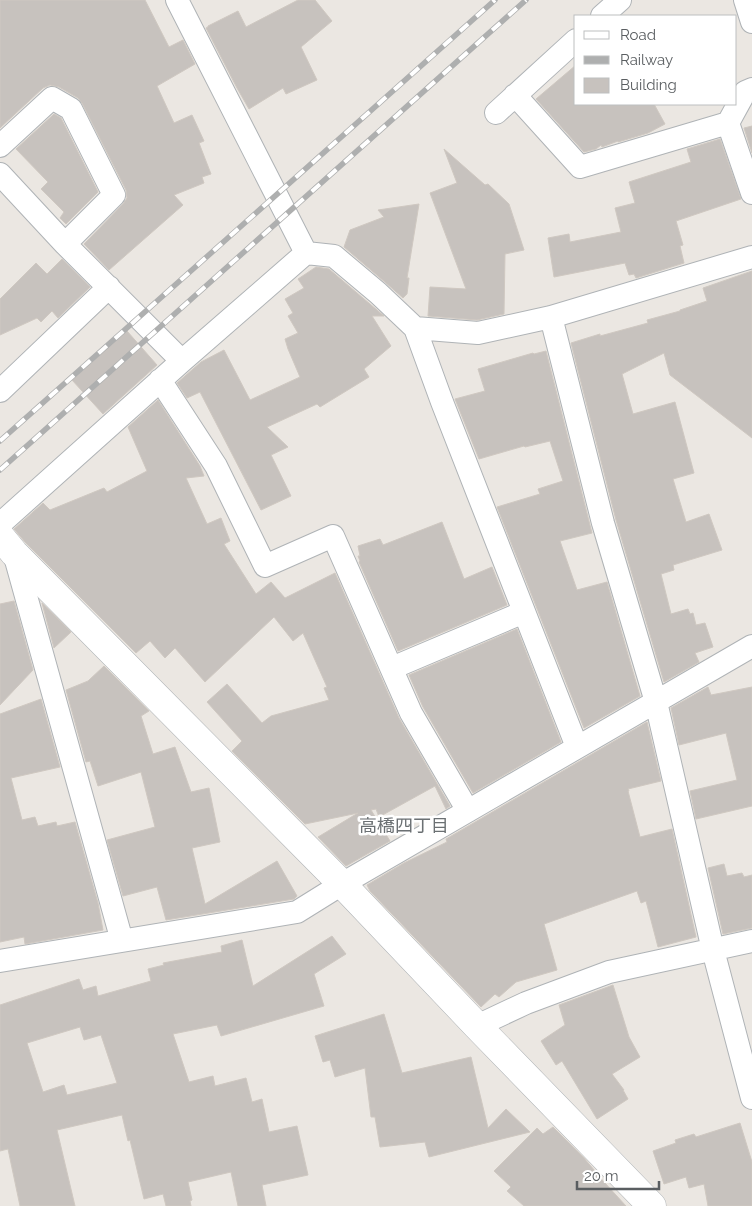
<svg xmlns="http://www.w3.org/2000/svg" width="752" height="1206" font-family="Raleway,'Noto Sans JP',sans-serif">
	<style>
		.building { fill: #c7c2be; stroke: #cfc8c1; fill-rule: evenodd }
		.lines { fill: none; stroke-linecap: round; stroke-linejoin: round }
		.minor-casing { stroke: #afb3b6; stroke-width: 24 }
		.tertiary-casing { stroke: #afb3b6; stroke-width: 29 }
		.minor { stroke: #fff; stroke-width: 22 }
		.tertiary { stroke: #fff; stroke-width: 28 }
		.rail-casing { stroke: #aeafaf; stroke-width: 5.5 }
		.rail { stroke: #fff; stroke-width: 4; stroke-dasharray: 11; stroke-linecap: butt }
		.labels { text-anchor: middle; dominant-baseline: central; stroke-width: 5; stroke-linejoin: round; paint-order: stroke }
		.neighbourhood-label { font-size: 18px; fill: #6b7073; stroke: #fff }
	</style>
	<rect width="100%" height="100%" fill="#ebe7e2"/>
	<path class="building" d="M0,0H145L169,47L183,40L195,64L157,86L174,123L192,115L204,141L199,143L211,174L202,177L204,183L174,195L183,205L109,270L84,244L123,204L127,198L126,190L82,103L78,98L59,87L50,85L43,88L0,128Z
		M298,0H315L332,21L301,47L317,80L286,94L283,88L249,109L237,88L206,28L208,27V26L238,11L246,27Z
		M576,65V104H654L665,124L648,133L618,142V141L602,147L601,145L596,149L584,152L536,99Z
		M54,114L61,118L98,192L66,224L60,218L64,212L41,189L48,182L16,149Z
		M752,126V153L744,128Z
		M720,139L741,199L676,221L683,245L680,246L684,263L636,278L634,274L629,275L625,263L554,277L548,238L569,234L570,242L621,232L615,208L635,203L629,182L691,162L687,149Z
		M444,149L485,185L488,184L509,204L524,250L505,254L504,314L477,320L428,316L430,287L466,289L430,193L457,183Z
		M419,204L407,278H409L407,294L403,298L386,283L344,247L350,230L384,217L378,210Z
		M62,259L90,287L58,318L52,311L41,322L37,318L0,335V299L36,263L47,274Z
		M316,267L329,269L384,316H372L391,346L364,369L369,377L320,407L317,404L267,427L288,447L271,455L291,496L261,510L200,392L187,398L177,383L201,362L224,350L250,400L300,377L288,349L285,339L298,333L288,316L293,313L285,299L304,288L298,279Z
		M752,271V438L670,375L664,353L622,374L633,414L675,402L694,473L673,479L686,522L709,514L722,550L673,565L674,570L661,574L671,614L688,609L690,614L693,613L696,625L705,623L713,647L695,653L699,662L664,682L616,520L571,343L600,334V336L648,323L647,320L680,311V310L707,301L703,288Z
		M127,331L157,365L103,414L72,380Z
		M546,351L592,533L560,541L577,590L607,582L640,696L584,728L497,507L540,494L538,489L563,481L550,441L525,447L524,446L479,459L455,399L485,391L478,369L533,353L534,354Z
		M158,400L200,466L204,476L186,478L207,524L221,518L230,541L224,544L256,594L271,582L285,598L335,573L399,718L450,806L446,809L435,786L379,817L376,809L371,810L390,841L346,866L318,837L358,813L305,824L232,751L242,741L207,702L227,684L262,723L271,716L329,700L324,688L327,687L303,633L293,641L274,617L205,682L175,648L165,658L150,641L136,653L25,542L14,529L43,503L50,510L104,488L107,492L147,471L128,427Z
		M442,522L464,579L492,567L507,605L398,651L359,562L360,561L358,556H360L358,546L380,539L383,545Z
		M14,601L33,670L0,705V604Z
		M42,603L71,632L54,648Z
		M517,629L561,742L473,793L423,707L409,675Z
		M104,666L149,711L141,716L153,754L175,747L191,792L209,788L220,842L192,848L205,904L277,861L297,896L294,899L166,920L157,887L123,896L107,840L155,827L141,772L98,786L90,761L86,762L66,690L88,681Z
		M708,687L711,695L752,687V806L696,819L690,791L737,780L726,733L679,745L671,708Z
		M41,699L60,767L11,778L22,820L35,817L38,826L56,822L57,826L75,822L98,903L103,930L25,944L24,937L0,942V714Z
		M647,722L661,781L628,789L629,791H628L640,837L672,829L696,937L658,947L646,901L641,903L637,891L544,924L557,970L516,982L499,997L495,994L481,1007L370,891L367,885L404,863L447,842L446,839Z
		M724,864L727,876L742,873L744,877L752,875V928L723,934L708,868Z
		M332,936L346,954L314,974L324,1006L221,1036L217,1025L173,1034L189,1082L213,1076L215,1086L246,1078L252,1102L262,1099L269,1132L297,1126L308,1175L262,1185L266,1206H238L231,1172L188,1182L192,1200L190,1201L191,1206H166L163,1194L144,1199L130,1140L128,1141L122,1115L57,1130L75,1206H20L8,1149L0,1151V1005L79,979L83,990L96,986L98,996L151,981L148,969L164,965L163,963L222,952L221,946L242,940L253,986ZM80,1027L84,1040L101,1035L117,1083L67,1095L64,1085L43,1092L27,1043Z
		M613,985L629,1037L640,1057L612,1074L624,1090H623L628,1099L597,1119L562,1061L556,1065L541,1041L565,1025L559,1005Z
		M384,1014L402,1073L471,1057L488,1128L506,1109L530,1132L429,1157L425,1142L380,1147L375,1117H371L365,1068L335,1077L330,1060L323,1062L315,1036Z
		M740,1123L752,1162V1206H708L704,1184L689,1188L686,1177L664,1184L653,1151L676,1143L675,1140L694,1134L696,1137Z
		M553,1127L584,1158L595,1171V1172L626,1206H524L507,1191L511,1187L494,1171L537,1128L543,1134Z"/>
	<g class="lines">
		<defs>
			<path id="minor" d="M177,0L306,253L334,256L378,293L415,328L478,333L551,317L752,257
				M745,0L752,22
				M602,16L620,0
				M752,89L745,92L728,123L752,193
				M515,95L580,167L728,123
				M496,113L576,40
				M0,146L52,98L71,109L114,195L65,244
				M0,174L65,244L182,361
				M551,317L603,523L656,702L713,950L752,1098
				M415,328L442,402L577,747
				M160,380L216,466L265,566L333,536L411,713L468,811
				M0,391L109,287
				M0,524L182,361L306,253
				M14,553L122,941
				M392,668L524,612
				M0,961L297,912L342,884L752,646
				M477,1026L526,1003L609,972L752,941"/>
			<path id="tertiary" d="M0,536L14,553L342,884L477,1026L652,1206"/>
		</defs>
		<use href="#minor" class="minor-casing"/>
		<use href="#tertiary" class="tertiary-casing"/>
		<use href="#minor" class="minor"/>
		<use href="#tertiary" class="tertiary"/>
		<defs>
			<path id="rail" d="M0,441L495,0
				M0,470L526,0"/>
		</defs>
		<use href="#rail" class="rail-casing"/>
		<use href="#rail" class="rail"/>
	</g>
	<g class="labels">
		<g class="neighbourhood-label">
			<text x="404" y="825">高橋四丁目</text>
		</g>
	</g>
	<rect x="574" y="15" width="162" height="90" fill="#ffffff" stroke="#bdbfc0"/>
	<rect x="584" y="31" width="25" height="8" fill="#ffffff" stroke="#bdbfc0"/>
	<text x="620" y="40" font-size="15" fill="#5a5e61">Road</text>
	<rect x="584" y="56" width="25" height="8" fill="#aeafaf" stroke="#bdbfc0"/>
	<text x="620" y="65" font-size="15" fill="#5a5e61">Railway</text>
	<rect x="584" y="78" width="25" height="15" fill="#c7c2be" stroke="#bdbfc0"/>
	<text x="620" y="90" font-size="15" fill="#5a5e61">Building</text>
	<path d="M577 1181v8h82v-8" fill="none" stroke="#5a5e61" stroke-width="2.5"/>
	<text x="584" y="1181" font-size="15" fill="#5a5e61" stroke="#ffffff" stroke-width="4" paint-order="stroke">20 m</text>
</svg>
